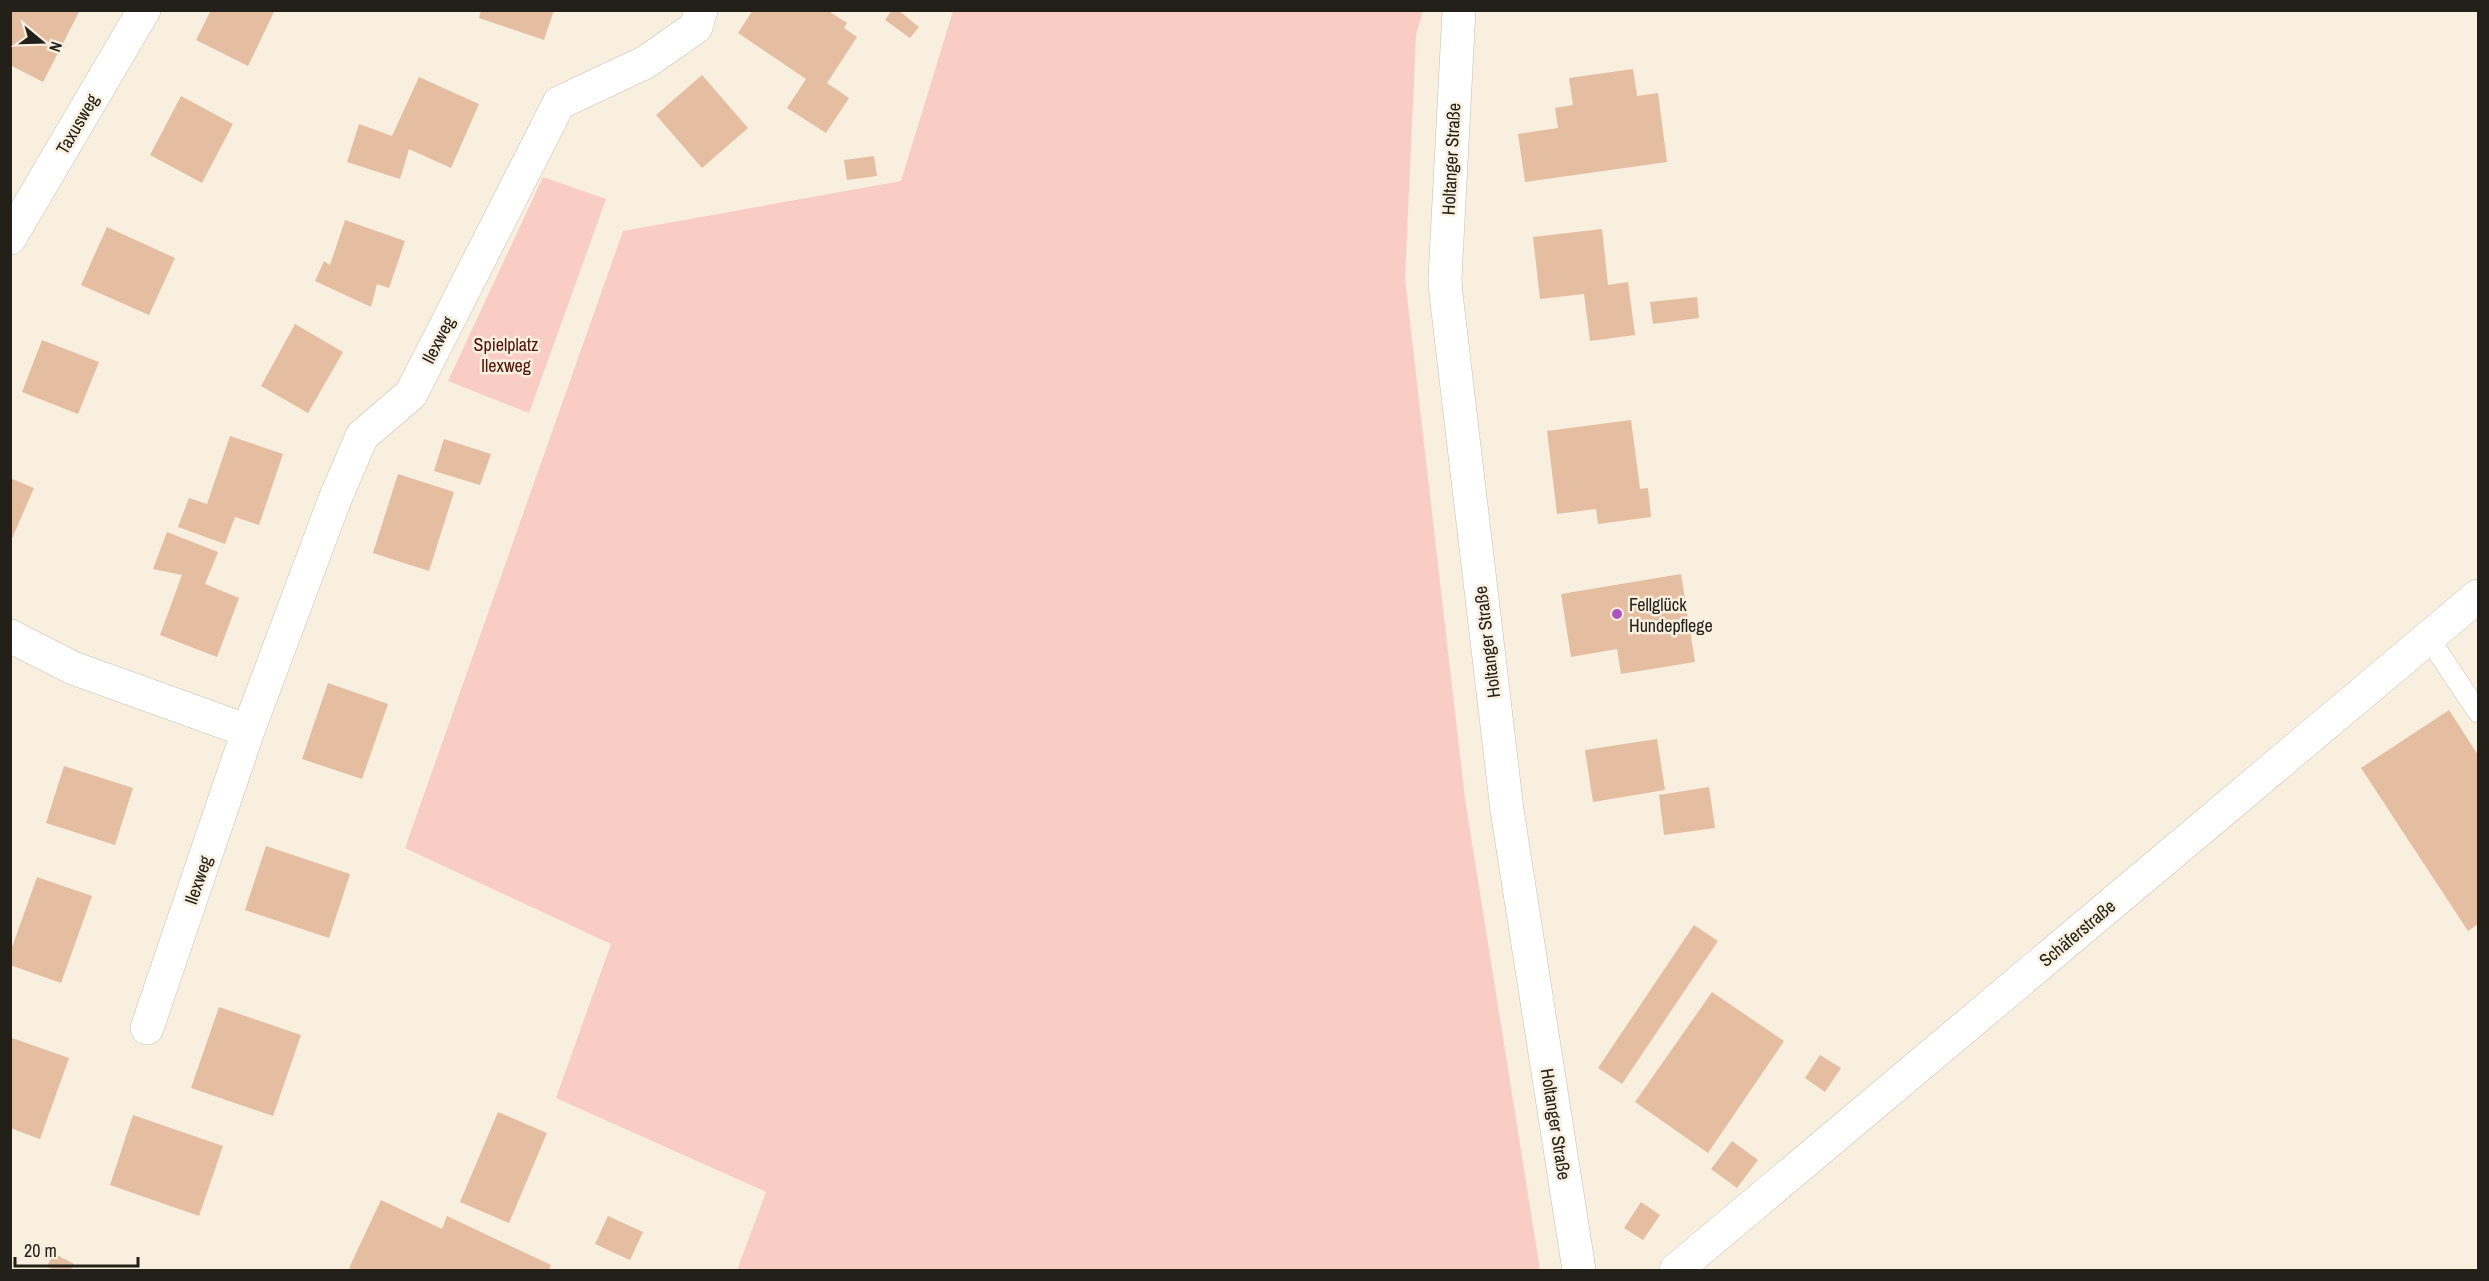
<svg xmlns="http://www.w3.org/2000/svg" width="2489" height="1281" font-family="'Archivo Narrow',sans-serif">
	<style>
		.green { fill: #facdc4 }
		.building { fill: #e5bea2 }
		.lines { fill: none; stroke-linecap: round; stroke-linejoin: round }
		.lane-casing { stroke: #c8bfb0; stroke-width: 22 }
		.street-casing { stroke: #c8bfb0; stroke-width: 34 }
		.lane { stroke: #fff; stroke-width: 21 }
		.street { stroke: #fff; stroke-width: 33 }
		.poi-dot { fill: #ad54c1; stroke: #f8efdf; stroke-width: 2 }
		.labels { text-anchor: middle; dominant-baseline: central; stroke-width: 5; stroke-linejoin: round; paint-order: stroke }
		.street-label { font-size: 18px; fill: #23201a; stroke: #f8efdf }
		.park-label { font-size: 18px; fill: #4d1309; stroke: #f8efdf }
		.poi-label { font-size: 18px; fill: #23201a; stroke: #f8efdf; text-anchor: start }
	</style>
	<rect width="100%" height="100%" fill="#f8efdf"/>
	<path class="green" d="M953,11H1423L1416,35L1405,279L1465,799L1540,1270H737L766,1192L556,1098L611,944L405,848L623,231L901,181Z
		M543,177L606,199L529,413L448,381Z"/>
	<path class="building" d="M10,10H80L43,82L10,65Z
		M211,10H275L248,66L196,40Z
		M481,10H554L544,40L479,18Z
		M753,10H827L847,23L844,28L857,37L827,83L849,98L826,133L787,108L806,79L738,33Z
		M892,10H898L919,27L910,38L885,20Z
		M1633,69L1637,96L1658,93L1667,162L1525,182L1518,134L1558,128L1555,108L1573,105L1569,78Z
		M702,75L748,128L702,168L656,115Z
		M419,77L479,104L451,168L409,149L400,179L347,162L359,124L392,136Z
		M181,96L233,124L202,183L150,155Z
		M874,156L877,176L847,180L844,160Z
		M345,220L405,241L389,288L377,284L371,307L315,281L324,261L330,265Z
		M107,227L175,258L149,315L81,285Z
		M1602,229L1608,285L1628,282L1635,335L1590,341L1584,294L1540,299L1533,237Z
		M1697,297L1699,318L1653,324L1650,302Z
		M295,324L343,352L308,413L261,386Z
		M42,340L99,362L78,414L22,392Z
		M1631,420L1640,489L1648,488L1651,517L1598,524L1596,509L1557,514L1547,431Z
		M230,436L283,454L259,525L235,517L225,544L178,527L189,498L207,504Z
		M444,439L491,454L480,485L434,471Z
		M398,474L454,492L429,571L373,553Z
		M10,478L34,488L10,543Z
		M167,532L218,552L205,584L239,598L217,657L160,635L182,575L153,569Z
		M1681,574L1695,662L1621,674L1617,649L1571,657L1561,594Z
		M328,683L388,704L362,779L302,759Z
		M2449,710L2478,755V924L2468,931L2361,768Z
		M1657,739L1665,790L1593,802L1585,750Z
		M64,766L133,788L115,845L46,823Z
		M1709,787L1715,828L1664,835L1659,795Z
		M266,846L350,874L329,938L245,910Z
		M37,877L92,896L61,983L10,965V953Z
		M1694,925L1718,941L1622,1084L1598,1068Z
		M1712,992L1784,1041L1708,1153L1635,1102Z
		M219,1007L301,1035L273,1116L191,1088Z
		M12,1038L69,1058L40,1139L10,1128Z
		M1820,1055L1841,1068L1825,1092L1805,1078Z
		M498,1112L547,1133L509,1223L460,1202Z
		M133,1115L223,1146L199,1216L110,1185Z
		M1732,1141L1758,1160L1737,1188L1711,1169Z
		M381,1200L442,1229L447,1216L551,1265L549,1270H355L349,1268Z
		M1641,1202L1660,1215L1643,1240L1624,1228Z
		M608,1216L643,1232L630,1260L595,1244Z
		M53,1253L74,1264L71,1270H54L47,1267Z"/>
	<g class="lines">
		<defs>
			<path id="lane" d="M2428,637L2478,712"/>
			<path id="street" d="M1459,10L1445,278L1446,294L1507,810L1579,1270
				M10,238L144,10
				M10,636L73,668L248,731L335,499L362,436L411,394L559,103L646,62L696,27L701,10
				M147,1028L248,731
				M1676,1270L2478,596"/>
		</defs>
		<use href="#lane" class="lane-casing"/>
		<use href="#street" class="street-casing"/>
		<use href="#lane" class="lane"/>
		<use href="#street" class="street"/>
	</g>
	<circle class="poi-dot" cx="1617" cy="614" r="6"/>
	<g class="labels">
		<g class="street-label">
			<text transform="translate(77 124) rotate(-60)">Taxusweg</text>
			<text transform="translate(1451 159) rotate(-87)">Holtanger Straße</text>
			<text transform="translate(438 340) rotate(-63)">Ilexweg</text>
			<text transform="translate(1487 642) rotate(-97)">Holtanger Straße</text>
			<text transform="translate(198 880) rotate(-71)">Ilexweg</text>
			<text transform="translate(2077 933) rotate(-40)">Schäferstraße</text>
			<text transform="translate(1556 1124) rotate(81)">Holtanger Straße</text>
		</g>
		<g class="park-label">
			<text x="506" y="344">Spielplatz<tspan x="506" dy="21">Ilexweg</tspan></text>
		</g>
		<g class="poi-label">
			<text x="1629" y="604">Fellglück<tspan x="1629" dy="21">Hundepflege</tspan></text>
		</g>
	</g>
	<rect width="2489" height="1281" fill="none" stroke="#23201a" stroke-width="24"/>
	<g transform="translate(42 42) rotate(109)" stroke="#f8efdf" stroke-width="4.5" paint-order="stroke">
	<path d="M0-4.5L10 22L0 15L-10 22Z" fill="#23201a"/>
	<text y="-9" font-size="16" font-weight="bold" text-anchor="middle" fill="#23201a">N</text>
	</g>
	<path d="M15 1257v9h123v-9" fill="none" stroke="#23201a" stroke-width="3"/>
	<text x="24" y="1257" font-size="18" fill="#23201a" stroke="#f8efdf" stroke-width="4.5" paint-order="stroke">20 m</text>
</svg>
